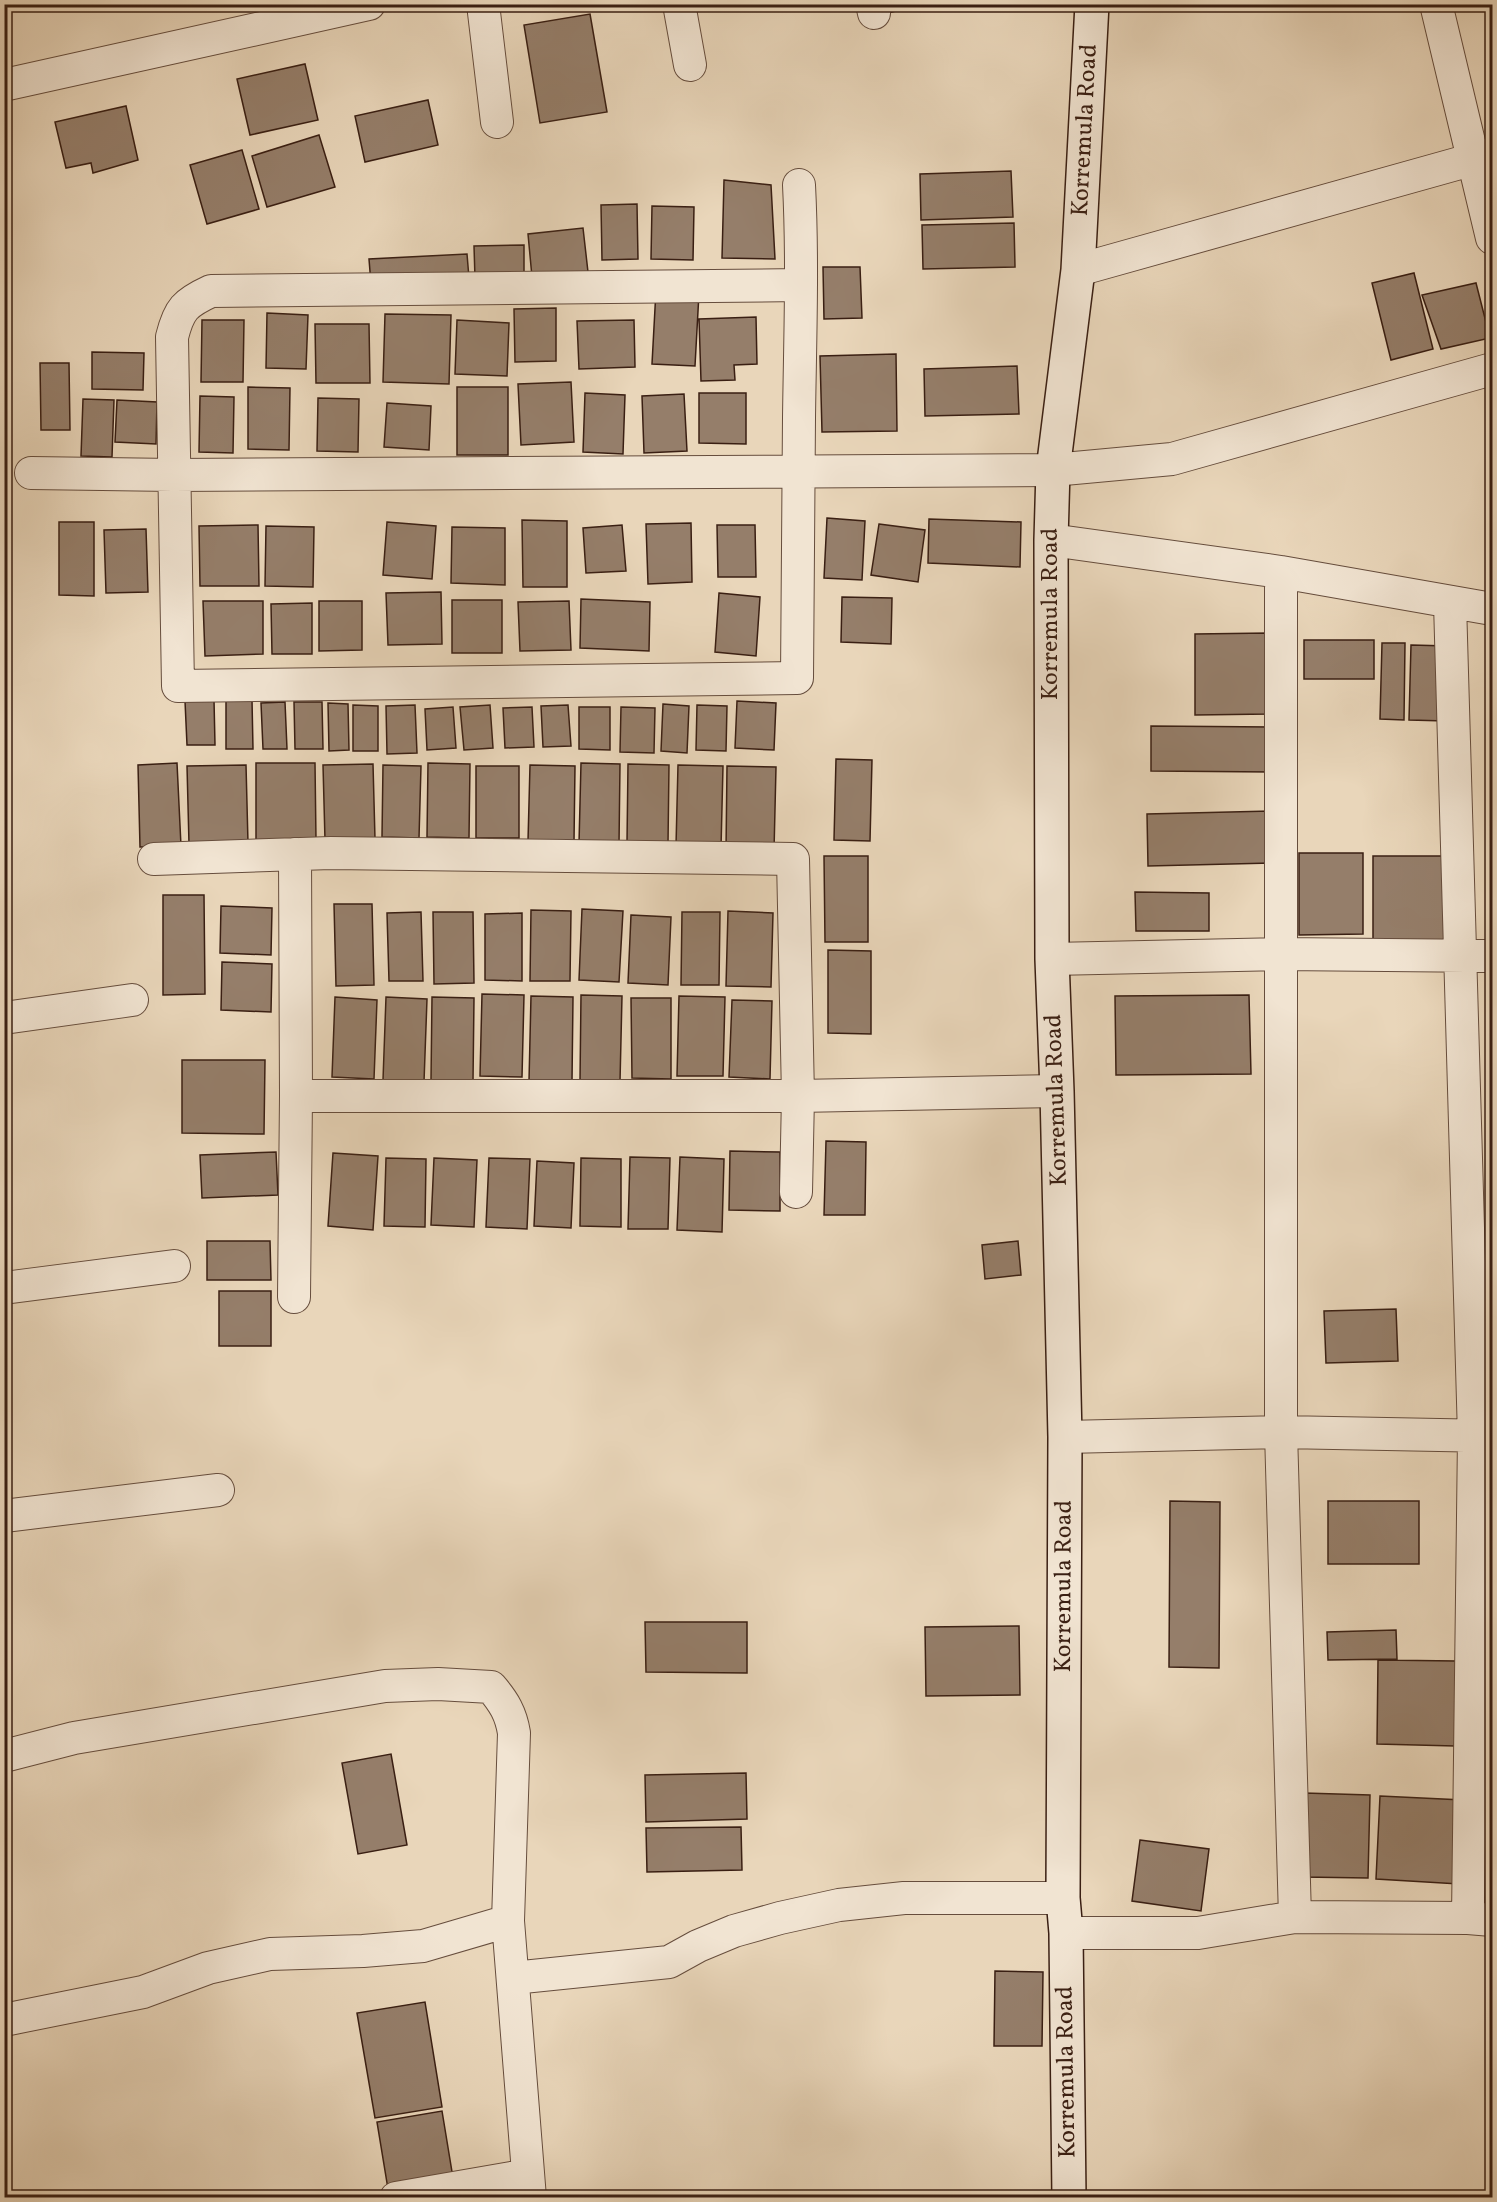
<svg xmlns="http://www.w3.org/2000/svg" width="1497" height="2202" font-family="Vollkorn,serif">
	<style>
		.building { fill: #957e6a; stroke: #3a1f13; stroke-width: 1.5 }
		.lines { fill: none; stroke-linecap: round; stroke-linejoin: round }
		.street-casing { stroke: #664d3d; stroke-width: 34 }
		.secondary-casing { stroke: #3a1f13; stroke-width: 36 }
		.street { stroke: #f1e4d2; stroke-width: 32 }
		.secondary { stroke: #f1e4d2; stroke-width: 33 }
		.labels { text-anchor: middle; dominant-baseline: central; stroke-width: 4.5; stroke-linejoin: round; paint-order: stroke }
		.street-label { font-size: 24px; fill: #3a1f13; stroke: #f1e4d2 }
	</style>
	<rect width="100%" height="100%" fill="#e9d6ba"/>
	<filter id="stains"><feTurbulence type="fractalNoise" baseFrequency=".00333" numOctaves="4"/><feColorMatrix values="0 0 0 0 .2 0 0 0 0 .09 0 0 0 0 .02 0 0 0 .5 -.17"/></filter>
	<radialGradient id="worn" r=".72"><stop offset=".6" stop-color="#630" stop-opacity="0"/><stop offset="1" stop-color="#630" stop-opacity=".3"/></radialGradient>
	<path class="building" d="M886,4H922L888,13Z
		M590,14L607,112L540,123L524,25Z
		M305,64L318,120L250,135L237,79Z
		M428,100L438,145L365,162L355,116Z
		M126,106L138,160L93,173L91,163L66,168L55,122Z
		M319,135L335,187L267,207L252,156Z
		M242,150L259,209L207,224L190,165Z
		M1011,171L1013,217L921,220L920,174Z
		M724,180L771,185L775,259L722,258Z
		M637,204L638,259L602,260L601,205Z
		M652,206L694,207L693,260L651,259Z
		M1014,223L1015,267L923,269L922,225Z
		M583,228L588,272L532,277L528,234Z
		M524,245V277L475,278L474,246Z
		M467,254L469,278L371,284L369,259Z
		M823,267H860L862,318L824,319Z
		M1414,273L1433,349L1391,360L1372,283Z
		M1476,283L1490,338L1441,349L1422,295Z
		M656,290L699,293L695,366L652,364Z
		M556,308V361L515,362L514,309Z
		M267,313L308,315L306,369L266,368Z
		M385,314L451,315L449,384L383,382Z
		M756,317L757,364L734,365L735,380L701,381L699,319Z
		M202,320H244L243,382H201Z
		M457,320L509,323L507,376L455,374Z
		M634,320L635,367L579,369L577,321Z
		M315,324H369L370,383H316Z
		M92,352L144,353L143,390L92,389Z
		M896,354L897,431L822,432L820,356Z
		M40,363H69L70,430H41Z
		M1017,366L1019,414L925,416L924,369Z
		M571,382L574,442L521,445L518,384Z
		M248,387L290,388L289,450L248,449Z
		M457,387H508V455H457Z
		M585,393L625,395L623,454L583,452Z
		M699,393H746V444L699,443Z
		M684,394L687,451L644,453L642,396Z
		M200,396L234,397L233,453L199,452Z
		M318,398L359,399L358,452L317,451Z
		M83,399L114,400L112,457L81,456Z
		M117,400L157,402L156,444L115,442Z
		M387,403L431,406L429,450L384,447Z
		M827,518L865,521L862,580L824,578Z
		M929,519L1021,522L1020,567L928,563Z
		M522,520L567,521V587H523Z
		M59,522H94V596L59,595Z
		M387,522L436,526L432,579L383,575Z
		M691,523L692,582L648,584L646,524Z
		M879,524L925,530L918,582L871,575Z
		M258,525L259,586H200L199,526Z
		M622,525L626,571L586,573L583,528Z
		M717,525H755L756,577H718Z
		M266,526L314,527L313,587L265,586Z
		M452,527L505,528V585L451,583Z
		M146,529L148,592L106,593L104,530Z
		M441,592L442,644L388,645L386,593Z
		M719,593L760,597L756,656L715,652Z
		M842,597L892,598L891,644L841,642Z
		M581,599L650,602L649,651L580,648Z
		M452,600H502V653H452Z
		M203,601H263V654L205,656Z
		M319,601H362V650L319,651Z
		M569,601L571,650L520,651L518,602Z
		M312,603V654H272L271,604Z
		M1269,633V714L1195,715V634Z
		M1304,640H1374V679H1304Z
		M1382,643H1405L1404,720L1380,719Z
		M1411,645L1448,646L1446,721L1409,720Z
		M214,700L215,745H187L185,701Z
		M252,700L253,749H226V701Z
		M737,701L776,703L774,750L735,748Z
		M285,702L287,749H263L261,703Z
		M294,702H322L323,749H295Z
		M328,703L348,704L349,750L329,751Z
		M663,704L689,706L687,753L661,751Z
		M353,705L378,706V751H353Z
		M415,705L417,753L387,754L386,706Z
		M490,705L493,748L464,750L460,707Z
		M568,705L571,746L543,747L541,706Z
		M697,705L727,706L726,751L696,750Z
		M453,707L456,748L427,750L425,709Z
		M532,707L534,747L505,748L503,708Z
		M579,707H610V750L579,749Z
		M621,707L655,708L654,753L620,752Z
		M1151,726L1276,727V772L1151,771Z
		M836,759L872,760L870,841L834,840Z
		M177,763L181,846L140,847L138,765Z
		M256,763H315L316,840H256Z
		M428,763L470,764L469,838L427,837Z
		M581,763L620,764L619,845L579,844Z
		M373,764L375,839L325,840L323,765Z
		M628,764L669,765L668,844L627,843Z
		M246,765L248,843L189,844L187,766Z
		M383,765L421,766L419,838L382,837Z
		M530,765L575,766L574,842L528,841Z
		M678,765L723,766L721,848L676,846Z
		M476,766H519V838H476Z
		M727,766L776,767L774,851H726Z
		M1271,811L1273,863L1148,866L1147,814Z
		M1299,853H1363V934L1299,935Z
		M824,856H868V942H825Z
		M1373,856H1448V943H1373Z
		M1135,892L1209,893V931H1136Z
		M163,895H204L205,994L163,995Z
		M334,904H372L374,985L336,986Z
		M221,906L272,908L271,955L220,953Z
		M582,909L623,911L619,982L579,980Z
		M531,910L571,911L570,981H530Z
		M728,911L773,913L771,987L726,986Z
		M421,912L423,981H389L387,913Z
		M433,912H473L474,983L434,984Z
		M682,912H720L719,985H681Z
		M522,913V981L485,980V914Z
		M631,915L671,917L668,985L628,983Z
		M828,950L871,951V1034L828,1033Z
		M222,962L272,964L271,1012L221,1010Z
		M482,994L524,995L522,1077L480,1076Z
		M581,995L622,996L620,1082L580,1081Z
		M1249,995L1251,1074L1116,1075L1115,996Z
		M531,996L573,997L572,1082L529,1081Z
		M679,996L725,997L723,1076H677Z
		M335,997L377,1000L374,1079L332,1077Z
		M386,997L427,999L424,1082L383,1080Z
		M432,997L474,998L473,1081L431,1080Z
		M631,998H671V1079L632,1078Z
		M732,1000L772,1001L770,1079L729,1077Z
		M182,1060H265L264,1134L182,1133Z
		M826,1141L866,1142L865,1215H824Z
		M730,1151L780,1152V1211L729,1210Z
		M276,1152L278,1195L202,1198L200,1155Z
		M333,1153L378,1156L373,1230L328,1226Z
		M630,1157L670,1158L668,1229H628Z
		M680,1157L724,1159L722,1232L677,1230Z
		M386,1158L426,1159L425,1227L384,1226Z
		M434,1158L477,1160L474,1227L431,1225Z
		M489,1158L530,1159L527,1229L486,1227Z
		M581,1158L621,1159V1227L580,1226Z
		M537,1161L574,1163L571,1228L534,1226Z
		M207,1241H270L271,1280H207Z
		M1018,1241L1021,1275L985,1279L982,1245Z
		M219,1291H271V1346H219Z
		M1396,1309L1398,1361L1326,1363L1324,1311Z
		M1170,1501L1220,1502L1219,1668L1169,1667Z
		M1328,1501H1419V1564H1328Z
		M645,1622H747V1673L646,1672Z
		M1019,1626L1020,1695L926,1696L925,1627Z
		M1396,1630L1397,1659L1328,1660L1327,1632Z
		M1378,1660L1456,1661L1455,1746L1377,1744Z
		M391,1754L407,1845L358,1854L342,1763Z
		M746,1773L747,1819L646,1822L645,1775Z
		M1304,1793L1370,1795L1368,1878L1302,1877Z
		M1380,1796L1463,1800L1459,1884L1376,1879Z
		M741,1827L742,1870L647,1872L646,1828Z
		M1140,1840L1209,1849L1201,1911L1132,1901Z
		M995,1971L1043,1972L1042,2046H994Z
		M425,2002L442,2107L375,2118L357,2013Z
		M442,2111L453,2178L388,2189L377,2122Z"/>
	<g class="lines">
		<defs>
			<path id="street" d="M483,4L497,122
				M679,4L690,65
				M872,4L874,13
				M1436,4L1492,238
				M4,85L369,4
				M799,185C803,263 800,340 799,418C798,505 797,592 797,678L178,686L172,337C179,309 185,303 211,291L801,285
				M1078,270L1492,154
				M31,473L173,475L1053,470L1172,459L1492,369
				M1051,540L1281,572L1492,609
				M1281,572V1432L1295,1917
				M1450,603L1474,1436L1468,1918
				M154,859L331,853L793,859L798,1096L796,1192
				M1052,959L1281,954L1492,956
				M4,1018L132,1000
				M296,1096H798L1057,1091
				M4,1288L174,1266
				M294,1297L296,1096L295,854
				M1065,1437L1281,1432L1492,1436
				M4,1516L218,1490
				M4,1756L74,1738L385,1686L438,1684L491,1687C504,1702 511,1714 514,1733L508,1921L530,2198
				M1066,1933H1198L1295,1917L1468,1918L1492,1920
				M513,1978L669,1962L698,1946L734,1931L780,1918L839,1905L904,1898H1063
				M4,2020L143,1992L208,1968L270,1954L363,1951L423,1946L508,1921
				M396,2198L528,2175"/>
			<g id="secondary">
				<path id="s1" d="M1069,2198L1066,1933L1063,1898L1065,1437L1057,1091L1052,959L1051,540L1053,470L1078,270L1092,4"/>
			</g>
		</defs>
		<use href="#street" class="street-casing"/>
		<use href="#secondary" class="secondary-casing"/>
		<use href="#street" class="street"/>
		<use href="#secondary" class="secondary"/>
	</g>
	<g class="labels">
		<g class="street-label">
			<text stroke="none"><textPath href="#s1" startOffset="2070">Korremula Road</textPath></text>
			<text transform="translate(1051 614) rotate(-90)">Korremula Road</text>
			<text transform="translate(1057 1100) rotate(-92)">Korremula Road</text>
			<text stroke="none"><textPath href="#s1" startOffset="612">Korremula Road</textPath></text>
			<text transform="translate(1067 2072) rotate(-91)">Korremula Road</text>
		</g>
	</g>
	<rect width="1497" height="2202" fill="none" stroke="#e9d6ba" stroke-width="24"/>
	<rect x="6" y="6" width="1485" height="2190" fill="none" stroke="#3a1f13" stroke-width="3"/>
	<rect x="12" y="12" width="1473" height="2178" fill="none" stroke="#3a1f13" stroke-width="1.5"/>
	<rect width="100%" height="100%" filter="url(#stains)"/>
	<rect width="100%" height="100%" fill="url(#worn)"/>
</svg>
